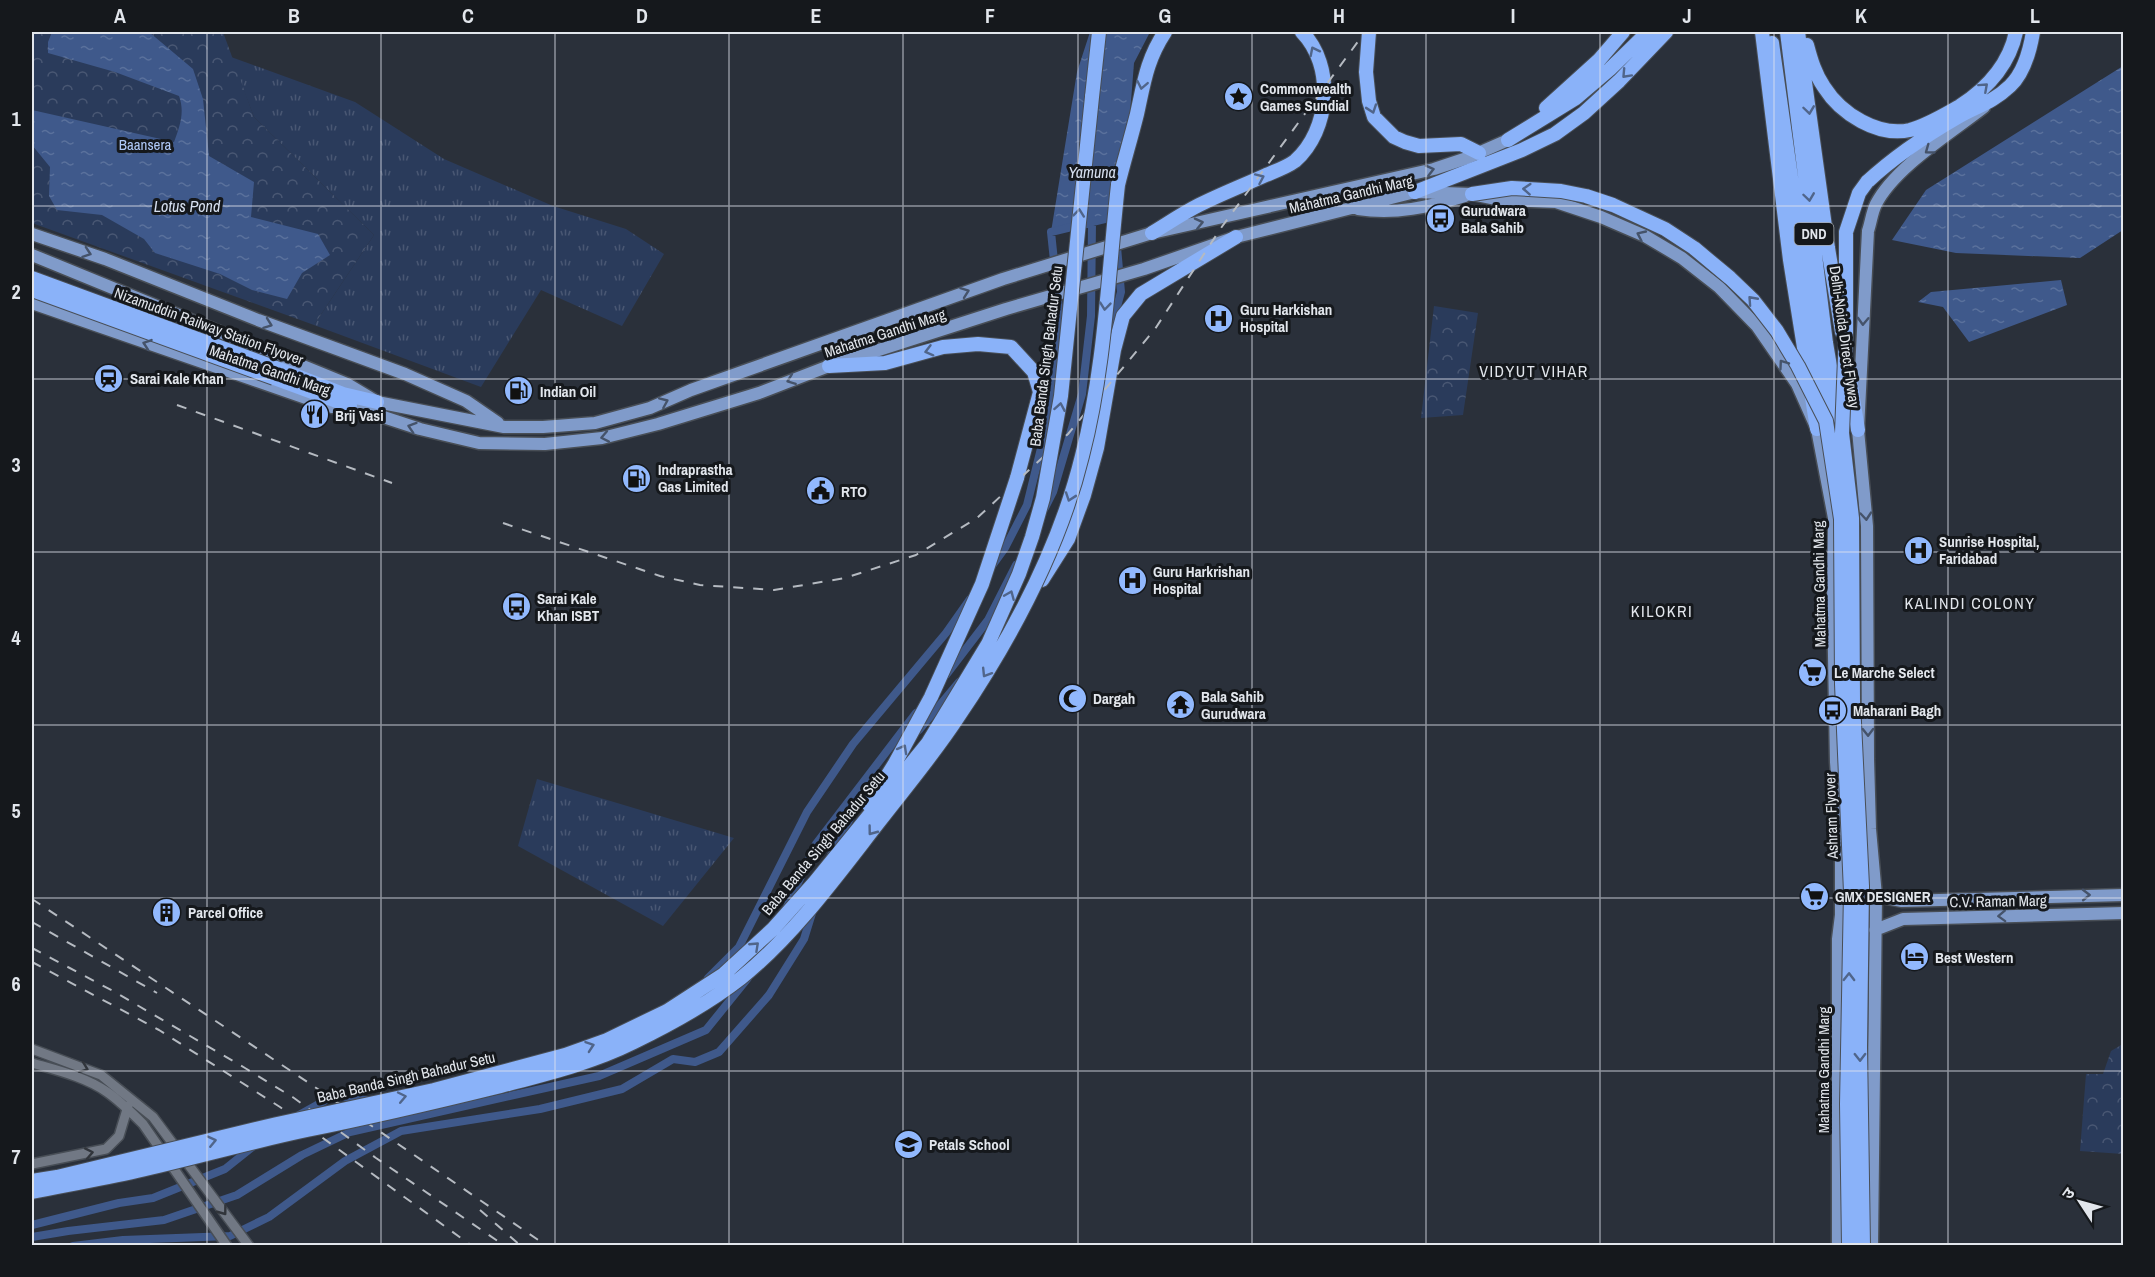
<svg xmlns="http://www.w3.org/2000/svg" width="2155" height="1277" font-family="'Archivo Narrow','Noto Sans Devanagari',sans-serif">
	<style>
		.grass { fill: url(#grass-tufts) }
		.park { fill: url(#park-crowns) }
		.water { fill: url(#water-ripples) }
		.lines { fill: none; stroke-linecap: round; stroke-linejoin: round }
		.canal { stroke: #3f598b; stroke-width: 8 }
		.minor-casing { stroke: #484e56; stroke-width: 12 }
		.major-casing { stroke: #484e56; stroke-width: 15 }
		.highway-casing { stroke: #484e56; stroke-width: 16 }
		.minor { stroke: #717884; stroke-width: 9 }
		.major { stroke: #809bca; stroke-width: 12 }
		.highway { stroke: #8ab2f9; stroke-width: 14 }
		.rail { stroke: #b5bac1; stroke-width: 2; stroke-dasharray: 10 10; stroke-linecap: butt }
		.highway-bridge-casing { stroke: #484e56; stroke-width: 16; stroke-linecap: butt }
		.highway-bridge { stroke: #8ab2f9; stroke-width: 14 }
		.oneway { stroke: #50658a }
		.oneway2 { stroke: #45536a }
		.oneway3 { stroke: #31353b }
		.grid { fill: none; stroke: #e2e6ec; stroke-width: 1.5; stroke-opacity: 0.55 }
		.labels { text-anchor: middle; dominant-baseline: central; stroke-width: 6; stroke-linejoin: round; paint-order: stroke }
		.shield { fill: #15181c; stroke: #a4a8ae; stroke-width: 1.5 }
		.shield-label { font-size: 14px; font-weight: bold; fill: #e2e6ec }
		.poi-label { font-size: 15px; font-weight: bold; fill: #e2e6ec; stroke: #15181c; text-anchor: start }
		.park-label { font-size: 15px; fill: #b0c9f7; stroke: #15181c }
		.street-label { font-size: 15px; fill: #e2e6ec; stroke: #15181c }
		.water-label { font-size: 16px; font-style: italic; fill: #d7e0f0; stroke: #15181c }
		.neighbourhood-label { font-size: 16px; letter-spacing: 1.5px; fill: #e2e6ec; stroke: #15181c }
		.neatline { fill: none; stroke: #e2e6ec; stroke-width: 2 }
		.grid-label { font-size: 20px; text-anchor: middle; font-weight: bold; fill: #e2e6ec }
	</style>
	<defs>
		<pattern id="grass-tufts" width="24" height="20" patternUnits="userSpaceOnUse" patternTransform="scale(1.5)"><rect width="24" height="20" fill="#2a3b5b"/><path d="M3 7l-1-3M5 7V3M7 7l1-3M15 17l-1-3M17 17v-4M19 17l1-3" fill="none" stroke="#495773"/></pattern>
		<pattern id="park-crowns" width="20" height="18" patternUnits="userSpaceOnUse" patternTransform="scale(1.5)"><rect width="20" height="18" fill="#2a3b5b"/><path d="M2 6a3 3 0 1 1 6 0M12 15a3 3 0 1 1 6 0" fill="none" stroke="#495773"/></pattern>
		<pattern id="water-ripples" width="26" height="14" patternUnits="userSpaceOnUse" patternTransform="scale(1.5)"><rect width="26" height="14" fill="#3f598b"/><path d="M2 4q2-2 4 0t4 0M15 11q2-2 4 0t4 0" fill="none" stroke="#5a719c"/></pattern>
	</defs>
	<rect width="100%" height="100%" fill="#2a303a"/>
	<path class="grass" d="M231,57L355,102L444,159L553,206L626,229L664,254L622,326L541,290L481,387L314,325L374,235L254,117Z
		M537,779L734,838L663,926L518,846Z"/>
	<path class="park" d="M32,32H223L254,117L374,235L314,325L32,223Z
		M1434,306L1478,313L1463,415L1421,418Z
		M2123,1044V1154L2080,1151L2086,1074H2103L2111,1051Z"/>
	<path class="water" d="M52,32H149L193,69L203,99L209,156L254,182L251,217L318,234L330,255L302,273L287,299L252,290L220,274L155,253L144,239L102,215L57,210L49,196L50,167L32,145V110L174,142C180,126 185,112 179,96L115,72L48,53V42Z
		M1090,32H1150L1134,63L1128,139L1115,216C1093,223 1072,225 1051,232L1077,72Z
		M2123,66V230L2080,258L1956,253L1892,240L1926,190Z
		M2061,280L2067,305L1969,342L1943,307L1918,302L1931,292Z"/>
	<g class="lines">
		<path class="canal" d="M1108,340L1121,292L1117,247
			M1045,508L1053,492L1082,394L1091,316L1092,223
			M992,566L1005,548L1027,505L1049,416L1061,328L1051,232L1109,218
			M946,675L988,620L1016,565
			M919,730L959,682
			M830,857L856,807L878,780
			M786,909L816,844L916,713
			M708,978L739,947L807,812L853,744L946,633L970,599
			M299,1115L335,1095L371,1101
			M32,1225L119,1203L153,1198L225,1169L256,1144
			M32,1237L68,1231L164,1220L237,1195L302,1155L350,1132L599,1076L706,1030L748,978
			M73,1246L123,1240L230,1236L269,1217L345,1161L401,1131L540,1109L622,1089L673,1059L695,1062L719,1052L769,995L804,939L813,910"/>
		<defs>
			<path id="minor" d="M32,1049L101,1075L153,1117L249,1246
				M32,1063C56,1070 86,1077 107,1092C120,1101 132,1113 143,1124L227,1246
				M32,1164L106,1149L119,1136L128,1106"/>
			<path id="major" d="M1358,209C1395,215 1429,207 1465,196
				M32,234L105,259L258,320L405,374L466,401L498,423
				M32,255L347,384L377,402L504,427H543L595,423L650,408L691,390L1003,279L1152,233L1434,169L1467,158L1508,140
				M32,303L332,407L350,406L420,429L479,443L545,444L602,438L658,424L759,393L829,366L1006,309L1144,269L1236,237L1415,192L1472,194L1501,200L1556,202L1601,217L1645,236L1682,258L1719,287L1757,326L1797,384L1817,429L1834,518L1833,603L1836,762L1841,829V915L1838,939V1246
				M1876,896L1902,901L2124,895
				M1875,930L1903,919L2124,913
				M1872,1246L1876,896L1870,829L1868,759L1867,526L1858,430L1868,231C1871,222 1872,212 1876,204C1895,167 1951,133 1984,107"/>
			<path id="highway" d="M1369,32L1366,72L1369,101L1374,117L1394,137L1405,142L1419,146L1461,144L1479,153
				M1762,32L1790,260L1817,429
				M1787,32L1826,343L1839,419
				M1798,32L1828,248L1842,332
				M1772,43L1825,416
				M1807,45C1811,60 1815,74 1824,87C1841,114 1878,137 1910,130C1928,125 1944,115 1960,106C1988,88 2009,65 2016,32
				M1092,97L1099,32
				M1546,108L1599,60L1623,32
				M1508,140L1576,98L1610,69L1648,32
				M1867,182C1895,156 1925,136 1958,117C1977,106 1992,103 2010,86C2024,73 2030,50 2033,32
				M1118,185C1124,161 1131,138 1137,114C1144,82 1147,59 1165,32
				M1415,192L1522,150L1555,134L1584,113L1619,81L1666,32
				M1152,233C1167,224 1183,213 1199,205C1221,194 1244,185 1266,175C1276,171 1287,167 1295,161C1330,130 1335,66 1302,32
				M829,366L885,363L943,347L978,344L1011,347L1034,372L1040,392L1017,478
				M1848,366L1858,430
				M279,369L343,394L377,402
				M274,378L350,406
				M1042,580L1068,539L1084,495L1097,448L1114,350L1123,316L1141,294L1236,237"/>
		</defs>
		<use href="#minor" class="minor-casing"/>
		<use href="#major" class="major-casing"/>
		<use href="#highway" class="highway-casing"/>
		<use href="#minor" class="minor"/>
		<use href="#major" class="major"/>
		<use href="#highway" class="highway"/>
		<path class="rail" d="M177,405L392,483
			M503,523L660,576L700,585L774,590L845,578L916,555L977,518L1068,434L1155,329L1221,228L1365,32
			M32,899L309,1083L547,1246
			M32,922L157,993
			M32,948L113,991L245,1068L294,1098L376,1158L505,1246
			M32,962L159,1030L280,1107L472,1246
			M480,1210L521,1246"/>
		<defs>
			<path id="highway-bridge" d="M1472,194L1512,188L1561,191L1586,196L1613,205L1665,229L1694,248L1730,278L1753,300L1777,331L1798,366L1826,421L1841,519L1842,684L1851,892L1847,1104L1849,1246
				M32,278L279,369
				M32,290L274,378
				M869,805L894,765L931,697L982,584L1017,478
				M32,1181L57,1177L277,1124L434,1090L565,1055L607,1040L667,1011L724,974L773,929L815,882L928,743L988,644L1019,574L1032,537L1043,498L1061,396L1092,97
				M32,1192C67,1185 102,1179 137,1171C194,1158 250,1142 307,1130C372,1117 436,1102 501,1086C546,1074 592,1063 634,1042C671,1024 709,1003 741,978C794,935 836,877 878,823C905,788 934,754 958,717C1012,637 1059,550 1082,456C1105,368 1108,275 1118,185
				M1863,1246L1860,1047L1862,886L1853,702L1852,518L1842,433L1846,333V232L1859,193L1867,182"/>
		</defs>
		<use href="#highway-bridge" class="highway-bridge-casing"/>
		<use href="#highway-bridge" class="highway-bridge"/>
	</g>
	<defs><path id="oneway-chevron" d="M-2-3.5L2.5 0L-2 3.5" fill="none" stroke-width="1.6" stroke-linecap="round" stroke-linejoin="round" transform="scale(1.5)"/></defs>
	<g class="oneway">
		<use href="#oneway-chevron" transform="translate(1314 51) rotate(-117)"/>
		<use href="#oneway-chevron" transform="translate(1626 74) rotate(133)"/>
		<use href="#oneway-chevron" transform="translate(1142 85) rotate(101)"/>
		<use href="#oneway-chevron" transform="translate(1984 87) rotate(-42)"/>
		<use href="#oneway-chevron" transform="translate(1372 109) rotate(71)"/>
		<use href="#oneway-chevron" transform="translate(1809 110) rotate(82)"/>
		<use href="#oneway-chevron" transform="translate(1260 178) rotate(-24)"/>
		<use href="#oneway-chevron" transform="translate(1527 189) rotate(-176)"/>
		<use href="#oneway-chevron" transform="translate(1809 197) rotate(82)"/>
		<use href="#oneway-chevron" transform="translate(1079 213) rotate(-84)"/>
		<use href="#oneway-chevron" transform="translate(1752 300) rotate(-132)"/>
		<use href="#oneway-chevron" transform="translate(1105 306) rotate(96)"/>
		<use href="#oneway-chevron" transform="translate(929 351) rotate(165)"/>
		<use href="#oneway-chevron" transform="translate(1060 407) rotate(-80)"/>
		<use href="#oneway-chevron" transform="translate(1070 497) rotate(109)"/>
		<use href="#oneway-chevron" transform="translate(1010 595) rotate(-67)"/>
		<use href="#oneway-chevron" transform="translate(986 673) rotate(122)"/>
		<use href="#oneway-chevron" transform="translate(903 749) rotate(-61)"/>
		<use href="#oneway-chevron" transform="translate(872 831) rotate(127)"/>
		<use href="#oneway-chevron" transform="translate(755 946) rotate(-43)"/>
		<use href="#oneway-chevron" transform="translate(1849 977) rotate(-89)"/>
		<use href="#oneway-chevron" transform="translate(590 1046) rotate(-19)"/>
		<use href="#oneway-chevron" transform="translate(1860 1057) rotate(89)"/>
		<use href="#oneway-chevron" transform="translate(402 1097) rotate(-12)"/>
		<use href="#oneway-chevron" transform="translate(212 1141) rotate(-13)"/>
	</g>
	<g class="oneway2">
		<use href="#oneway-chevron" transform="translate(1929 150) rotate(144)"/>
		<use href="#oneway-chevron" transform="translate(1430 170) rotate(-14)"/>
		<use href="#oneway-chevron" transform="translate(1199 223) rotate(-13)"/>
		<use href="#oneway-chevron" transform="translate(1641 235) rotate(-155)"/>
		<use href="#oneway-chevron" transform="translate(87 253) rotate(19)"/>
		<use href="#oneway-chevron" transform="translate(965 292) rotate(-20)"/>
		<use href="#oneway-chevron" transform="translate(1863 321) rotate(92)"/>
		<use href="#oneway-chevron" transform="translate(268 324) rotate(20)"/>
		<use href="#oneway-chevron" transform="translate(147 344) rotate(-161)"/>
		<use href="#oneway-chevron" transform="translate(1783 364) rotate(-125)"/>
		<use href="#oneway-chevron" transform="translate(791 380) rotate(159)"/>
		<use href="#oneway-chevron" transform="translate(664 402) rotate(-23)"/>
		<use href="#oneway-chevron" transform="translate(412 427) rotate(-162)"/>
		<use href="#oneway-chevron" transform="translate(605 437) rotate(169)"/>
		<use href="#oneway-chevron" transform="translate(1866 516) rotate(85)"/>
		<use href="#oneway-chevron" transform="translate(1868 732) rotate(89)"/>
		<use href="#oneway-chevron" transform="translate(2086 895) rotate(-1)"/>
		<use href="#oneway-chevron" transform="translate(2002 916) rotate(178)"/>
	</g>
	<g class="oneway3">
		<use href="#oneway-chevron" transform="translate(84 1068) rotate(21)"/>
		<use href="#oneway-chevron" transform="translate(89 1153) rotate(-11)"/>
		<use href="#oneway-chevron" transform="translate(223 1211) rotate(53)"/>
	</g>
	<path class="grid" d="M207,32V1246M381,32V1246M555,32V1246M729,32V1246M903,32V1246M1078,32V1246M1252,32V1246M1426,32V1246M1600,32V1246M1774,32V1246M1948,32V1246M32,206H2124M32,379H2124M32,552H2124M32,725H2124M32,898H2124M32,1071H2124"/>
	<defs>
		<symbol id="sight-disc" viewBox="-11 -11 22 22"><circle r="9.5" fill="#91b8fd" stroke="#15181c"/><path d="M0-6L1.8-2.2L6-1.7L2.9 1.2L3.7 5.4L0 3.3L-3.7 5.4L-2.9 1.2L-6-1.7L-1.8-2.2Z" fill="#111"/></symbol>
		<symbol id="bus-disc" viewBox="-11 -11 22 22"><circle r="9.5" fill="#91b8fd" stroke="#15181c"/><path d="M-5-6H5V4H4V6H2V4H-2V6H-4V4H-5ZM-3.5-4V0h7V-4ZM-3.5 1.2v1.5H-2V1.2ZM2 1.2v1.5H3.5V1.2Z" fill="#111"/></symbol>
		<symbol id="hospital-disc" viewBox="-11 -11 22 22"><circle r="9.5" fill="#91b8fd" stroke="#15181c"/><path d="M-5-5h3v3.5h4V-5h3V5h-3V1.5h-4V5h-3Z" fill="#111"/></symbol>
		<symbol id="station-disc" viewBox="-11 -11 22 22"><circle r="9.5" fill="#91b8fd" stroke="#15181c"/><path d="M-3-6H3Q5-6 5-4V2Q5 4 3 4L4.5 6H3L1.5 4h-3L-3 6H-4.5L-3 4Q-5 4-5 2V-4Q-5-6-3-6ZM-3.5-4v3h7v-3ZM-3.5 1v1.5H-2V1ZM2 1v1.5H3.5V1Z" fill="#111"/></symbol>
		<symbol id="fuel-disc" viewBox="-11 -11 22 22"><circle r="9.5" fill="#91b8fd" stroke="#15181c"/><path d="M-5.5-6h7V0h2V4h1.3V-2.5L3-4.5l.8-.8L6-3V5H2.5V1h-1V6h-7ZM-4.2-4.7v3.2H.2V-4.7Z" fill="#111"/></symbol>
		<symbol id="restaurant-disc" viewBox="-11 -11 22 22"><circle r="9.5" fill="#91b8fd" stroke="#15181c"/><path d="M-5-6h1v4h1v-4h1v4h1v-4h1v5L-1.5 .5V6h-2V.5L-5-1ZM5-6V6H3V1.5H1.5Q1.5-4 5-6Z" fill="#111"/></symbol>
		<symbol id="civic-disc" viewBox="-11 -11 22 22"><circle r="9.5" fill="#91b8fd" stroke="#15181c"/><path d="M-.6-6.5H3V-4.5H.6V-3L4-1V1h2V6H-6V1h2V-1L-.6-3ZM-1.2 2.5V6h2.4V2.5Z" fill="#111"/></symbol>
		<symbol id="supermarket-disc" viewBox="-11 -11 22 22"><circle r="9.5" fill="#91b8fd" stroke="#15181c"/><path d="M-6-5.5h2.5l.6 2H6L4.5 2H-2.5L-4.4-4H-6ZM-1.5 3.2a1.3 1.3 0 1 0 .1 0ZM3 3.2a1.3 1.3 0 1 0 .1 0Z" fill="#111"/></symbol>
		<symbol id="mosque-disc" viewBox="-11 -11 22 22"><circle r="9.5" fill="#91b8fd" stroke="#15181c"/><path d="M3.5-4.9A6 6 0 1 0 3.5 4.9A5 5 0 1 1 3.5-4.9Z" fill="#111"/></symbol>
		<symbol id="temple-disc" viewBox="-11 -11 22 22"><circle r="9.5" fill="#91b8fd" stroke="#15181c"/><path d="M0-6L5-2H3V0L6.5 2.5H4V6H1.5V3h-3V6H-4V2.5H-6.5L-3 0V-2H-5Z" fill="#111"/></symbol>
		<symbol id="building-disc" viewBox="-11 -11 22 22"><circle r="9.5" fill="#91b8fd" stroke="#15181c"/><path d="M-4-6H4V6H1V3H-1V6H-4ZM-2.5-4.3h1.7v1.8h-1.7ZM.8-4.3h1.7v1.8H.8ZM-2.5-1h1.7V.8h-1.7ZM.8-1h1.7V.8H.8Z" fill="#111"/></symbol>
		<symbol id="hotel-disc" viewBox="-11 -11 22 22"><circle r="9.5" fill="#91b8fd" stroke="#15181c"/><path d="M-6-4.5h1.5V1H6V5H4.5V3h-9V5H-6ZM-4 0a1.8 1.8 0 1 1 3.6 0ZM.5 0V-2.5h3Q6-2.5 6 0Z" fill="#111"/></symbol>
		<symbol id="school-disc" viewBox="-11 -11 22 22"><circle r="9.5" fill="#91b8fd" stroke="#15181c"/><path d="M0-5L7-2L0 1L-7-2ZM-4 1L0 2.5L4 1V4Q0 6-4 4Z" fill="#111"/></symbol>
	</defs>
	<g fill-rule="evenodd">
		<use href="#sight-disc" x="1222" y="80" width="33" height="33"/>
		<use href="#bus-disc" x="1424" y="202" width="33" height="33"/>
		<use href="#hospital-disc" x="1202" y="302" width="33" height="33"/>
		<use href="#station-disc" x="92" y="362" width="33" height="33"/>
		<use href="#fuel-disc" x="502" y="374" width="33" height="33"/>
		<use href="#restaurant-disc" x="298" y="398" width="33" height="33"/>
		<use href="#fuel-disc" x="620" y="462" width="33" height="33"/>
		<use href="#civic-disc" x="804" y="474" width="33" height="33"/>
		<use href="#hospital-disc" x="1902" y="534" width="33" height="33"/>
		<use href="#hospital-disc" x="1116" y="564" width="33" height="33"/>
		<use href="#bus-disc" x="500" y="590" width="33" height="33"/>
		<use href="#supermarket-disc" x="1796" y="656" width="33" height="33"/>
		<use href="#mosque-disc" x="1056" y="682" width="33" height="33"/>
		<use href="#temple-disc" x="1164" y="688" width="33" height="33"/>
		<use href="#bus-disc" x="1816" y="694" width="33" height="33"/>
		<use href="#supermarket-disc" x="1798" y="880" width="33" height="33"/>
		<use href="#building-disc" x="150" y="896" width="33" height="33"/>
		<use href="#hotel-disc" x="1898" y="940" width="33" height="33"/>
		<use href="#school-disc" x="892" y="1128" width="33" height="33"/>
	</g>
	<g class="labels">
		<rect class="shield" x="1794.5" y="223" width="39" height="22" rx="4.5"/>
		<g class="shield-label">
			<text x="1814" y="234">DND</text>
		</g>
		<g class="poi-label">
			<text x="1260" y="88">Commonwealth<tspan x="1260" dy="17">Games Sundial</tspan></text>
			<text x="1461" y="210">Gurudwara<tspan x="1461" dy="17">Bala Sahib</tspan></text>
			<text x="1240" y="309">Guru Harkishan<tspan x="1240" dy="17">Hospital</tspan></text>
			<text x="130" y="378">Sarai Kale Khan</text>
			<text x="540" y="391">Indian Oil</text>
			<text x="335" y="415">Brij Vasi</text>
			<text x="658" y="469">Indraprastha<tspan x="658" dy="17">Gas Limited</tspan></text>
			<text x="841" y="491">RTO</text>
			<text x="1939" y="541">Sunrise Hospital,<tspan x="1939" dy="17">Faridabad</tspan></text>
			<text x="1153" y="571">Guru Harkrishan<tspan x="1153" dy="17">Hospital</tspan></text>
			<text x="537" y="598">Sarai Kale<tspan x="537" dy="17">Khan ISBT</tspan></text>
			<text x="1834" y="672">Le Marche Select</text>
			<text x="1201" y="696">Bala Sahib<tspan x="1201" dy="17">Gurudwara</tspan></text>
			<text x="1093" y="698">Dargah</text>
			<text x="1853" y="710">Maharani Bagh</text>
			<text x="1835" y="896">GMX DESIGNER</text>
			<text x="188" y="912">Parcel Office</text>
			<text x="1935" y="957">Best Western</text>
			<text x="929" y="1144">Petals School</text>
		</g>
		<g class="park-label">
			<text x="145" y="144">Baansera</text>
		</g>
		<g class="street-label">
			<text transform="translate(1351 194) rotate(-13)">Mahatma Gandhi Marg</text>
			<text transform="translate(209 326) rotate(20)">Nizamuddin Railway Station Flyover</text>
			<text transform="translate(885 333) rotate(-18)">Mahatma Gandhi Marg</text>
			<text transform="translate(1845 337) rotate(82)">Delhi-Noida Direct Flyway</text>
			<text transform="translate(1046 356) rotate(-83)">Baba Banda Singh Bahadur Setu</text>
			<text transform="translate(270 370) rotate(19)">Mahatma Gandhi Marg</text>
			<text transform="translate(1819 584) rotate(-91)">Mahatma Gandhi Marg</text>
			<text transform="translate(1831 816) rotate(-92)">Ashram Flyover</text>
			<text transform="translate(823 843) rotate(-50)">Baba Banda Singh Bahadur Setu</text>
			<text transform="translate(1998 901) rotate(-1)">C.V. Raman Marg</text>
			<text transform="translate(1823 1070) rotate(-90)">Mahatma Gandhi Marg</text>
			<text transform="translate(406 1077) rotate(-13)">Baba Banda Singh Bahadur Setu</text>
		</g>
		<g class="water-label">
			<text x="1092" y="172">Yamuna</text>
			<text x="187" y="206">Lotus Pond</text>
		</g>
		<g class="neighbourhood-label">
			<text x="1534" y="371">VIDYUT VIHAR</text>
			<text x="1970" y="603">KALINDI COLONY</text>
			<text x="1662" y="611">KILOKRI</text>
		</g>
	</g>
	<rect width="2155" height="1277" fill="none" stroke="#15181c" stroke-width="66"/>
	<g transform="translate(2080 1202) rotate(306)" stroke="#15181c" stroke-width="4.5" paint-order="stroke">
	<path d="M0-4.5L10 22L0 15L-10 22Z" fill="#e2e6ec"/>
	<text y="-9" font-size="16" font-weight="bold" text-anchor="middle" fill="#e2e6ec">उ</text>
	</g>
	<rect x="33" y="33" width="2089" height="1211" class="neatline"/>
	<g class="grid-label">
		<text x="120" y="23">A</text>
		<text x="294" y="23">B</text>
		<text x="468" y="23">C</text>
		<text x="642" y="23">D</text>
		<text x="816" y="23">E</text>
		<text x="990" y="23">F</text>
		<text x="1165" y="23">G</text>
		<text x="1339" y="23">H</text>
		<text x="1513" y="23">I</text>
		<text x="1687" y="23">J</text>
		<text x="1861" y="23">K</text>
		<text x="2035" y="23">L</text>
		<text x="16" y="126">1</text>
		<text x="16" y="299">2</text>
		<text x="16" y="472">3</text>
		<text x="16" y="645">4</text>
		<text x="16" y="818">5</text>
		<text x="16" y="991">6</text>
		<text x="16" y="1164">7</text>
	</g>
</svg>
